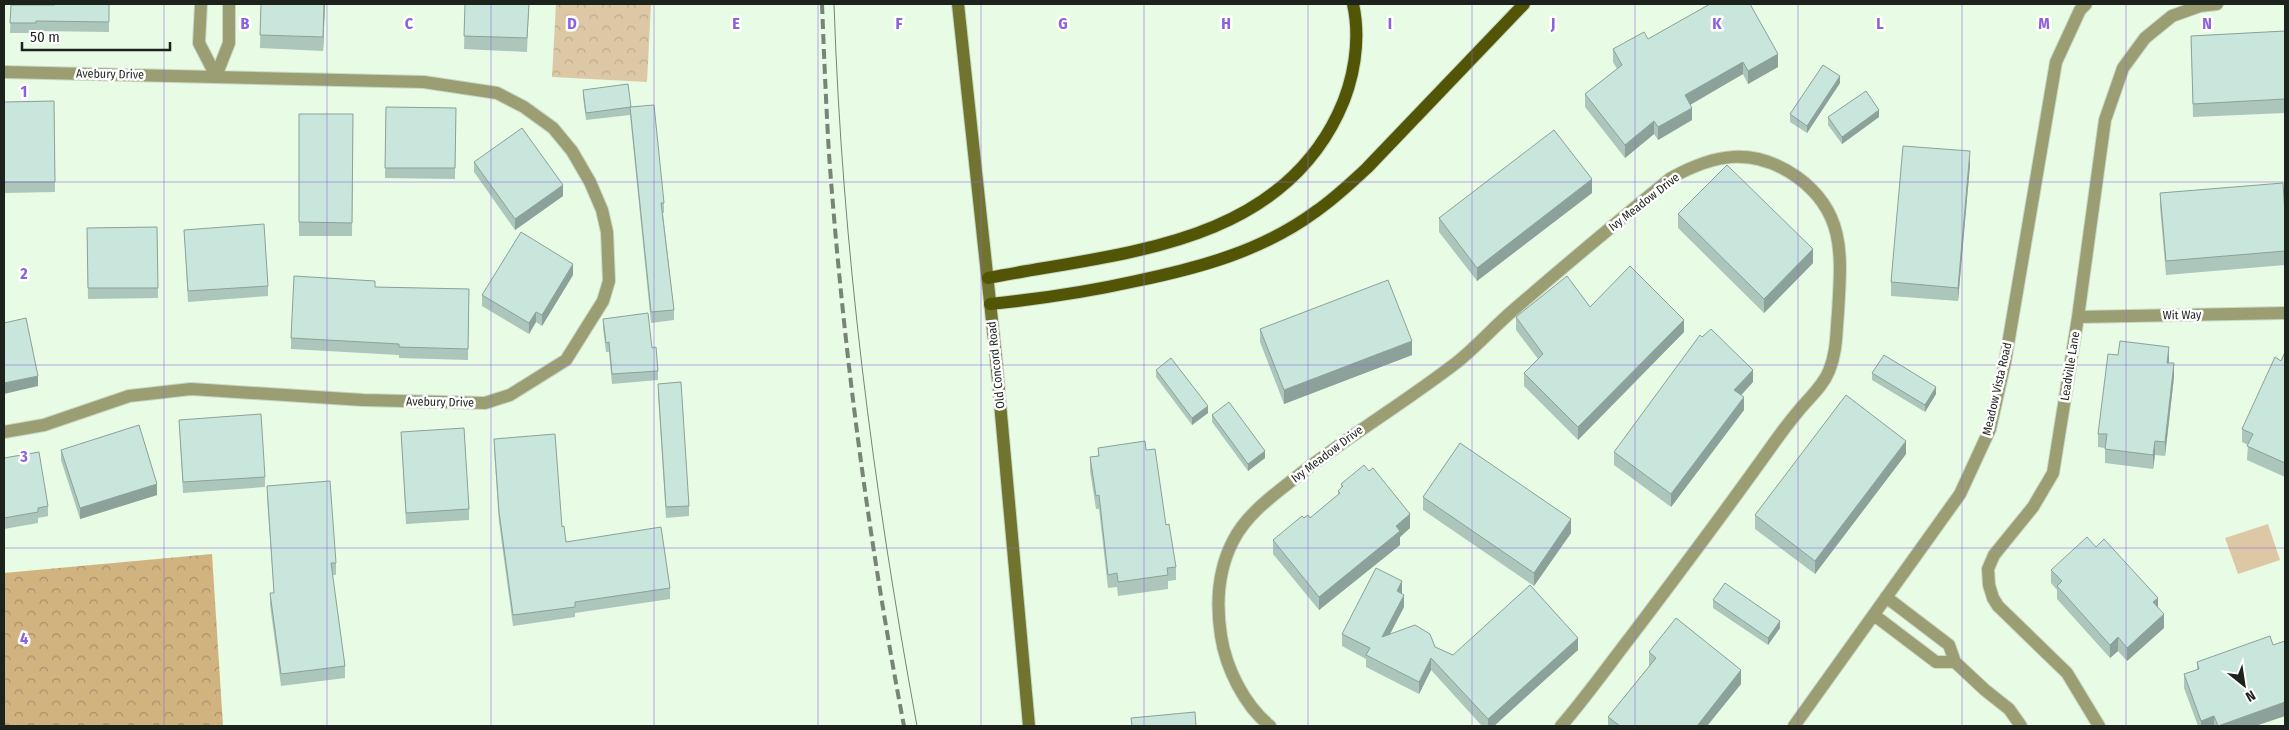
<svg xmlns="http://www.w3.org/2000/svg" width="2289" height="730" font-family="'Fira Sans Condensed',sans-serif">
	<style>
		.grass { fill: #ddc8a6 }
		.forest { fill: url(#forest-crowns) }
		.park { fill: url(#park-crowns) }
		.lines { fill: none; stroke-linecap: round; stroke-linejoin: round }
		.street-casing { stroke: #c7d8c5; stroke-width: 14 }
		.secondary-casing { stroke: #c7d8c5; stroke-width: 14 }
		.primary-casing { stroke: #c7d8c5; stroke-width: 14 }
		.street { stroke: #9b9e72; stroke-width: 12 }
		.secondary { stroke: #71742e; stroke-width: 12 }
		.primary { stroke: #535506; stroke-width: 12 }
		.tram { stroke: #778476; stroke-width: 1 }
		.rail { stroke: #778476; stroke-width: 4; stroke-dasharray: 10 5; stroke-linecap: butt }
		.wall { fill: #acc6bc }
		.shaded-wall { fill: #8ca199 }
		.building { fill: #c8e6db; stroke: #8ca199 }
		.grid { fill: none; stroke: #8d62dd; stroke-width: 1; stroke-opacity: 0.55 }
		.labels { text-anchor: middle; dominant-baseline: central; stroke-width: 5; stroke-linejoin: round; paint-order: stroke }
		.street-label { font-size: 12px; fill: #1c231c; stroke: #fff }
		.grid-label { font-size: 16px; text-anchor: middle; font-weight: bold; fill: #8d62dd; stroke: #fff; stroke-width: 5; stroke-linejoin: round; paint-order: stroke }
	</style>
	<defs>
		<pattern id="forest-crowns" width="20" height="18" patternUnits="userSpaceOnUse" patternTransform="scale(1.25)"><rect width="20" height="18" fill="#d1b380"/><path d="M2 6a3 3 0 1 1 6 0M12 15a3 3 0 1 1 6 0" fill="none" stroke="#a99168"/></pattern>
		<pattern id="park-crowns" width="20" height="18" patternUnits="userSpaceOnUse" patternTransform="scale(1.25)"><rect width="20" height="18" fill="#ddc8a6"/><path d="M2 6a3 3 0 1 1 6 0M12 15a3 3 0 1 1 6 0" fill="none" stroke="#bdac8e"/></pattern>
	</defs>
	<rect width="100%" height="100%" fill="#e8fbe5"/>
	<path class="grass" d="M2268,524L2280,560L2238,574L2225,538Z"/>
	<path class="forest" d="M212,554L223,726H4V573Z"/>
	<path class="park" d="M556,4H651L647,82L552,77Z"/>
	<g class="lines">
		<defs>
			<path id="street" d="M201,4L199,43L216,76
				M4,72L424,82L497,93L524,107L553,128L572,151L590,182L602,210L607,232L609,281L603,301L566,360L510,395L485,403L363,400L191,389L129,396L44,425L4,432
				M216,76L229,43V4
				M2078,317L2285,313
				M1886,597L1949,645L1955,662L1985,690L2009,709L2021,726
				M1874,615L1936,662H1955
				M1270,726C1244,705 1226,668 1221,636C1216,604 1218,570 1233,541C1246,515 1272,496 1295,478C1347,437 1404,403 1456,363C1475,348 1492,329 1510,313C1563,267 1617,222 1671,178C1714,154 1753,146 1797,177C1847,213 1841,258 1838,313C1836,333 1837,352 1829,371C1823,386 1810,397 1800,409C1790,421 1780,434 1771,447C1726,510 1679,573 1632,635C1608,666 1586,697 1561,726
				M1794,726L1960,494L1990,429L2005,362L2056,62L2080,10L2086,4
				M2099,726L2067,673L1998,606L1993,598L1989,585L1988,569L1994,555L2033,507L2053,473L2078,317L2105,120L2123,68L2145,38L2172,16L2200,6L2217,4"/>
			<path id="secondary" d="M958,4L996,358L1029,726"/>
			<path id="primary" d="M988,278C1115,253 1274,248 1338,114C1354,81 1361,40 1353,4
				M990,304C1039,299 1087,292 1136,281C1199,268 1262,251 1315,212C1334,199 1350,184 1367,168L1524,4"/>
		</defs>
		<use href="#street" class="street-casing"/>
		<use href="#secondary" class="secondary-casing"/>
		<use href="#primary" class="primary-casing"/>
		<use href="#street" class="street"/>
		<use href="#secondary" class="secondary"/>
		<use href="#primary" class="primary"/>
		<path class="tram" d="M834,4C842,246 873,488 917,726"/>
		<path class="rail" d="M822,4C824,54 826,104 829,154C843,346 868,537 904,726"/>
	</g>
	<path class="wall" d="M109,4V32L36,31V33H10L11,5H55Z
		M261,4H325L323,51L260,48Z
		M465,4H529L527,52L464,49Z
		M2285,31V113L2193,117L2191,36Z
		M1648,39L1778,67L1748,84L1743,74L1690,104L1692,120L1658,140L1654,134L1625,158L1585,107V94L1617,69L1613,62V49Z
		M1840,83L1807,133L1790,122V114Z
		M583,90L631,107L664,203V213H663L674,310V320L651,323L630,115L586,120L583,97Z
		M54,101L55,192L4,193V102Z
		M386,107L456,108L455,179L385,178Z
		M299,114H353L352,236H299Z
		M1828,117H1879L1842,144L1828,125Z
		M474,162L563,196L515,230L474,172Z
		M1970,165L1958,301L1891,296V282Z
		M1592,193L1477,281L1439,232V218Z
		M2160,193L2285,214V265L2166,275L2160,207Z
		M1678,214L1813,263L1764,313L1678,228Z
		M157,227L158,298L88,299L87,228Z
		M184,230L268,286V296L188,302Z
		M573,275L542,326L536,322L529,334L482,306V295Z
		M375,287L469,289L468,360L399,358V355L291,349V338Z
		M1590,307L1684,332L1578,440L1524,386V373L1538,359L1516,330V317Z
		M603,319L652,348L658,371V380L612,384L609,352H606L603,328Z
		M1260,329L1412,355L1284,404L1260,342Z
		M2285,352V477L2247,460L2248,445L2242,442V429L2281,361Z
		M2168,363L2174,377L2165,456L2155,455L2153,469L2105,463V448L2098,447V434Z
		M1156,370L1208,413L1192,425L1156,377Z
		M1872,373L1936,394L1925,412L1872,380Z
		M1753,382L1741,395L1744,410L1671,507L1614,465V452Z
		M658,384L689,506V516L666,518L658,394Z
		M1212,415L1265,458L1248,471L1212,422Z
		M179,420L265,477V487L183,493Z
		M401,432L469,509V520L406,524Z
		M494,439L562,527L566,542L670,588V599L575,613V617L513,626L499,522L494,449Z
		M1098,448L1146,450L1166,525L1176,567V580L1168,581V589L1118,596L1117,587L1108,588L1099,509H1096L1090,471V457L1098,456Z
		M61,450L157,495L80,519L61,460Z
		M1906,454L1815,574L1755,529V515Z
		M4,458L48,506V516L38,518V523L4,529Z
		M1341,484L1410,528L1400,537V545L1319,610L1273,554V540L1310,518L1338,495V491L1341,488Z
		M267,486L336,563V575H332L345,666V678L281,686L270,605V593H274L267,498Z
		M1423,497L1571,533L1534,586L1423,510Z
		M2096,547L2158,607L2164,628L2127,661L2118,651L2110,658L2057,599V590L2051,583V570Z
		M1402,594L1404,607L1390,634L1435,647L1453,655L1578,650L1494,726H1482L1431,670L1419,694L1366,667V659L1342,646V634Z
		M1713,600L1780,628L1768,645L1713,608Z
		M2285,641V716L2255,726H2198L2184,688V674L2197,670V662L2273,645Z
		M1649,652L1741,684L1707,726H1608V717L1649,666Z"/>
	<path class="shaded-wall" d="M324,4H325L323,51V37Z
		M1778,54V67L1748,84V71Z
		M1743,62V74L1685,108V95Z
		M1840,76V83L1807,133V126Z
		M1692,108V120L1658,140V127Z
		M1879,110V117L1842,144V137Z
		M1654,121V134L1625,158V145Z
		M1970,151V165L1958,301V288Z
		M1592,179V193L1477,281V268Z
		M563,185V196L515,230V219Z
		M1813,249V263L1764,313V299Z
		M573,264V275L542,326V315Z
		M536,312V322L529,334V323Z
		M1684,320V332L1578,440V427Z
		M1412,341V355L1284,404V390Z
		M2169,347V361L2167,376V363Z
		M2174,363V377L2165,456V442Z
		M1753,370V382L1734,403V390Z
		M38,376V386L4,394V383Z
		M1936,387V394L1925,412V405Z
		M1744,397V410L1671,507V494Z
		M1208,406V413L1192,425V418Z
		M1906,441V454L1815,574V561Z
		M2155,441V455L2153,469V455Z
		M1265,451V458L1248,471V464Z
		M157,484V495L80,519V508Z
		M1410,514V528L1400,537V545L1319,610V597L1396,526Z
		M1571,519V533L1534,586V573Z
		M1402,581V594L1397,591Z
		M1404,595V607L1382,649V637Z
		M2158,598V611L2153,602Z
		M2164,614V628L2127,661V648Z
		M1780,621V628L1768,645V638Z
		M2118,637V651L2110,658V645Z
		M1578,638V650L1494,726H1488V719Z
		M1431,658V670L1419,694V682Z
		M1741,670V684L1707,726H1697Z
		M2285,702V716L2255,726H2218Z
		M2214,716V726H2201V721Z"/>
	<path class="building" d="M55,4H109V22L36,21V23H10L11,5H55Z
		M261,4H324L323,37L260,35Z
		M465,4H529L527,38L464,36Z
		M1710,4H1750L1778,54L1748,71L1743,62L1685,95L1692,108L1658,127L1654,121L1625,145L1585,94L1622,65L1613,49L1644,32L1648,39Z
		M2285,31V99L2193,104L2191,36Z
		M1823,65L1840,76L1807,126L1790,114Z
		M628,84L631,107L586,113L583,90Z
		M1866,91L1879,110L1842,137L1828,117Z
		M54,101L55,182H4V102Z
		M654,105L664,203H661L674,310L651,312L630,107Z
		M386,107L456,108L455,168H385Z
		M299,114H353L352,223L299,222Z
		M522,128L563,185L515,219L474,162Z
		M1554,130L1592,179L1477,268L1439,218Z
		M1903,146L1970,151L1958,288L1891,282Z
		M1727,165L1813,249L1764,299L1678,214Z
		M2283,183L2285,214V251L2166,261L2160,193Z
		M264,224L268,286L188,291L184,230Z
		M157,227L158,288H88L87,228Z
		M521,232L573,264L542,315L536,312L529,323L482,295Z
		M1630,266L1684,320L1578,427L1524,373L1543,354L1516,317L1567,276L1590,307Z
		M294,276L375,281V287L469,289L468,349L399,347V344L291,338Z
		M1388,280L1412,341L1284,390L1260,329Z
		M648,313L652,348L656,347L658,371L612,374L609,342L606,343L603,319Z
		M26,318L38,376L4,383V323Z
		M1711,329L1753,370L1734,390L1744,397L1671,494L1614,452L1700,335L1702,337Z
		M2120,341L2169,347L2167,363H2174L2165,442L2155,441L2153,455L2105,449L2107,434H2098L2108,354L2118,355Z
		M2285,352V463L2247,446L2253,434L2242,429L2275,357L2281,361Z
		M1884,355L1936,387L1925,405L1872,373Z
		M1171,358L1208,406L1192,418L1156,370Z
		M681,382L689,506L666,507L658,384Z
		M1846,395L1906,441L1815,561L1755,515Z
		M1229,402L1265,451L1248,464L1212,415Z
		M261,414L265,477L183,482L179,420Z
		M139,425L157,484L80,508L61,450Z
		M464,428L469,509L406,513L401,432Z
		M555,434L562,527L564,526L566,542L661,527L670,588L575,602V607L513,615L499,512L494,439Z
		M1145,441L1146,450L1155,449L1166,525L1169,524L1176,567L1167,568L1168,575L1118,582L1117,573L1108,575L1099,495L1096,496L1090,457L1099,456L1098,448Z
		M1460,443L1571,519L1534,573L1423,497Z
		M39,452L48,506L38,508V512L4,518V458Z
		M1364,465L1369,471L1373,468L1410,514L1396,526L1400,531L1319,597L1273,540L1302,516L1304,518L1308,515L1310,518L1340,493L1338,491L1343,486L1341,484Z
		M330,481L336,563H331L345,666L281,674L270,593H274L267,486Z
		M2087,537L2096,547L2104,539L2158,598L2153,602L2164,614L2127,648L2118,637L2110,645L2057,586L2062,581L2051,570Z
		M1376,568L1402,581L1397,591L1404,595L1382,637L1415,625L1430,634L1435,647L1453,655L1530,585L1578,638L1488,719L1431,658L1419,682L1366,655L1370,648L1342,634Z
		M1725,583L1780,621L1768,638L1713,600Z
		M1676,618L1741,670L1697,726H1620L1608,717L1656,658L1649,652Z
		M2270,636L2273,645L2285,641V702L2218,726L2214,716L2201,721L2184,674L2199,669L2197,662Z
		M1195,712L1196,726H1132L1131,718Z"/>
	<path class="grid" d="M164,4V726M327,4V726M491,4V726M654,4V726M818,4V726M981,4V726M1144,4V726M1308,4V726M1472,4V726M1635,4V726M1798,4V726M1962,4V726M2126,4V726M4,182H2285M4,365H2285M4,548H2285"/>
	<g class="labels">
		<g class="street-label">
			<text transform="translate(110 74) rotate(1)">Avebury Drive</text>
			<text transform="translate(1644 202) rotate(-38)">Ivy Meadow Drive</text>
			<text transform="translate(2182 315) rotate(-1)">Wit Way</text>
			<text transform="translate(996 365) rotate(-96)">Old Concord Road</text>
			<text transform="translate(2070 366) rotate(-81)">Leadville Lane</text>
			<text transform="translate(1997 389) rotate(-77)">Meadow Vista Road</text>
			<text transform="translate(440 402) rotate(1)">Avebury Drive</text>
			<text transform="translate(1327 454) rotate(-37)">Ivy Meadow Drive</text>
		</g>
	</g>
	<g class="grid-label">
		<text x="245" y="29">B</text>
		<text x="409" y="29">C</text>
		<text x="572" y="29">D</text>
		<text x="736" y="29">E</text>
		<text x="899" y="29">F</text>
		<text x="1063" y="29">G</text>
		<text x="1226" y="29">H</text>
		<text x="1390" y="29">I</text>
		<text x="1553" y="29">J</text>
		<text x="1717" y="29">K</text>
		<text x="1880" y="29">L</text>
		<text x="2044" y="29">M</text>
		<text x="2207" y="29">N</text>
		<text x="24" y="97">1</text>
		<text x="24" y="279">2</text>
		<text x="24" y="462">3</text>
		<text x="24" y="644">4</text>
	</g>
	<rect width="2289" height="730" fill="none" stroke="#1c231c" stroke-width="10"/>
	<g transform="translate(2244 685) rotate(150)" stroke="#ffffff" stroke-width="4" paint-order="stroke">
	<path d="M0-4L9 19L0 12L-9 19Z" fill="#1c231c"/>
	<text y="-8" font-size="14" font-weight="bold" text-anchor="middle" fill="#1c231c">N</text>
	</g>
	<path d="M22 42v8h148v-8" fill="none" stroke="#1c231c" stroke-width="2.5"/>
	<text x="30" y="42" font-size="15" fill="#1c231c" stroke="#ffffff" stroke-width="4" paint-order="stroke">50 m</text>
</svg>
